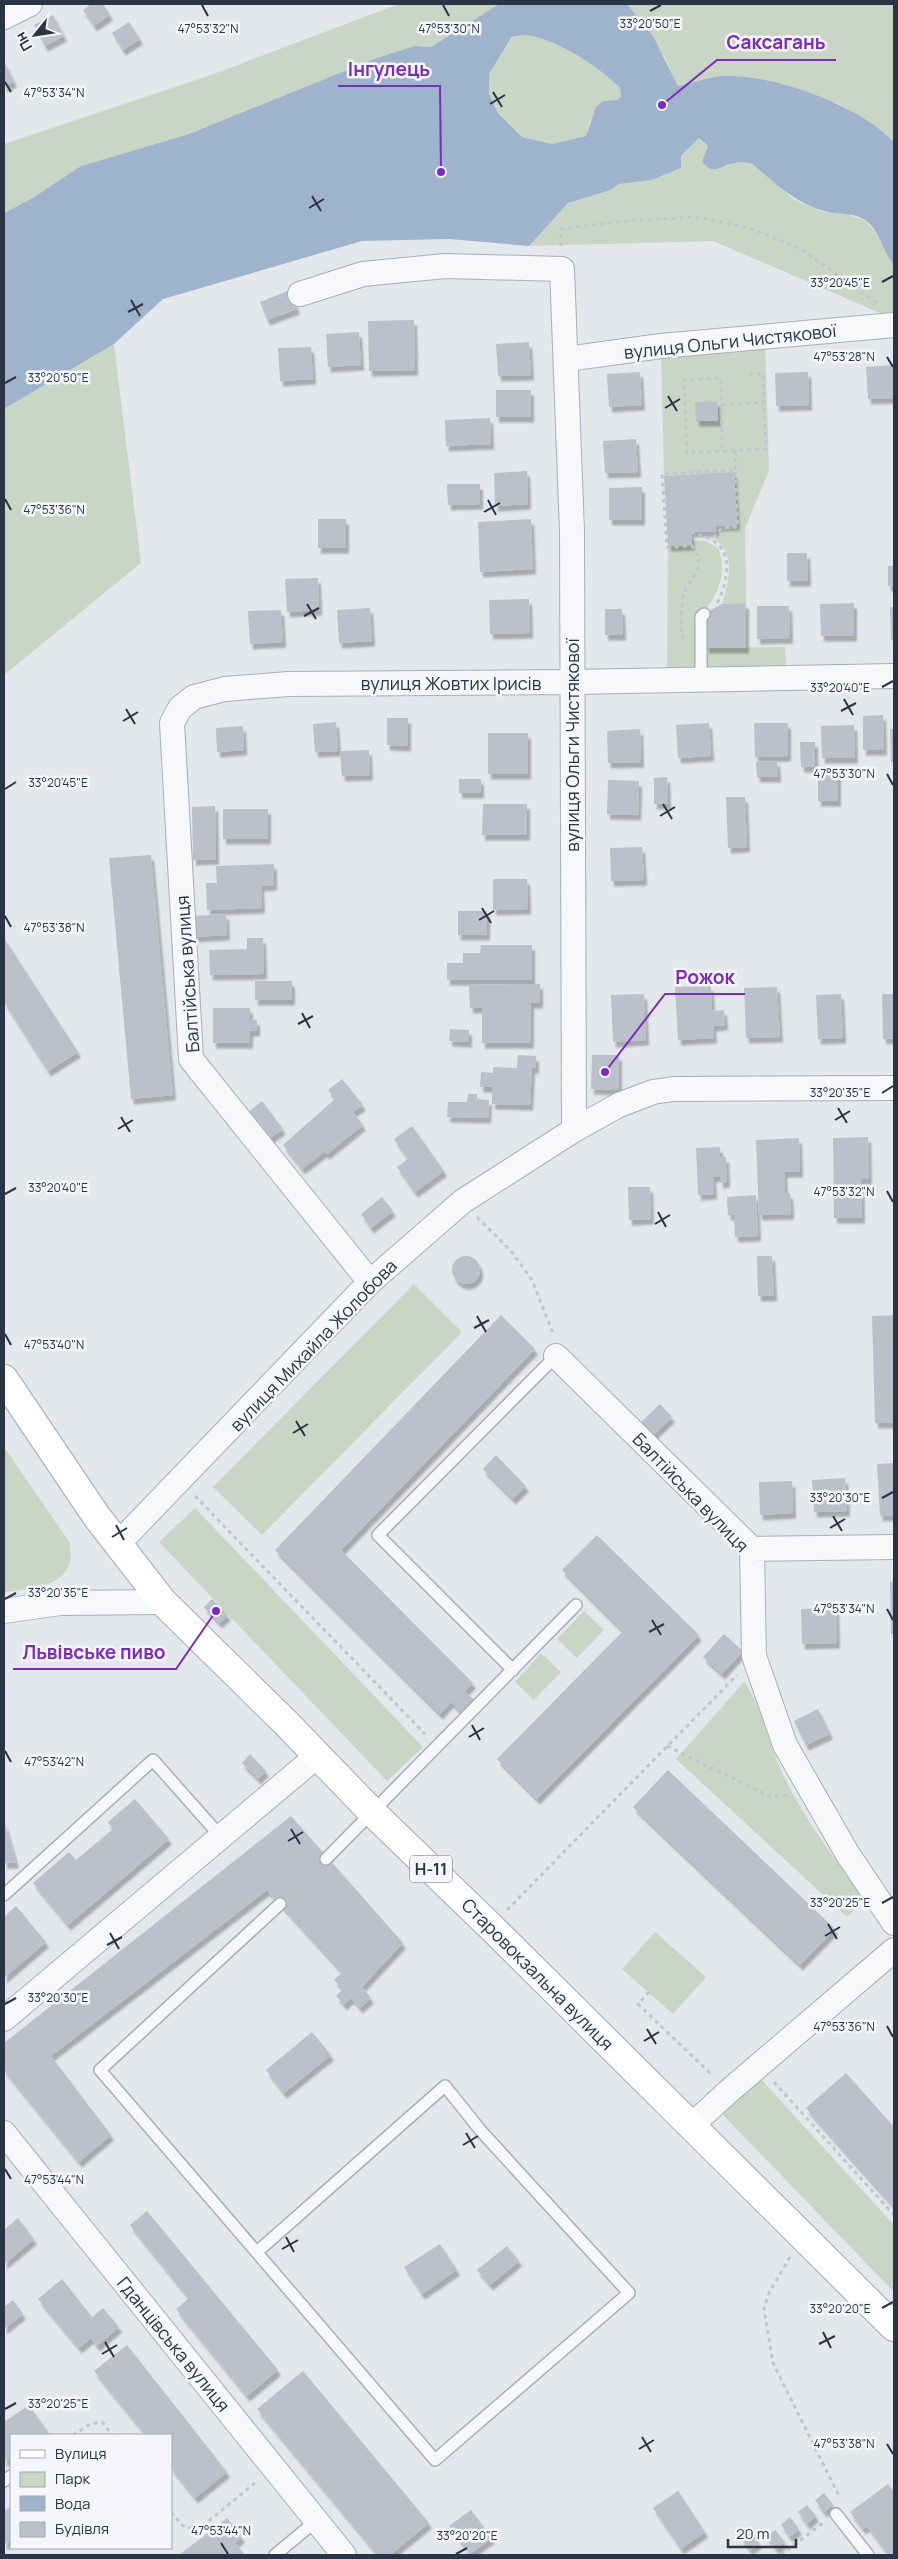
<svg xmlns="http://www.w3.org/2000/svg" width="898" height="2559" font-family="Manrope,sans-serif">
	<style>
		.green { fill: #c9d6c5 }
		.water { fill: #9fb4cc; fill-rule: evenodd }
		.building { fill: #bbc0ca; filter: url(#shadow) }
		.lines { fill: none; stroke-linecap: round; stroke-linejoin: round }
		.service-casing { stroke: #a9aeb7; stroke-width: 14 }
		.minor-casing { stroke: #a9aeb7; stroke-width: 26 }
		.primary-casing { stroke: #a3abb8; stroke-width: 30 }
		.path { stroke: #c2c5cb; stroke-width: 3; stroke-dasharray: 4 4; stroke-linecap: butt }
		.service { stroke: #f7f8fa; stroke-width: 11 }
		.minor { stroke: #f7f8fa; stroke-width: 24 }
		.primary { stroke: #fff; stroke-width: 28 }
		.ticks { fill: none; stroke: #2b3445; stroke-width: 2 }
		.labels { text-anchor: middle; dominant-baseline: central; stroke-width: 5; stroke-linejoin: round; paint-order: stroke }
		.shield { fill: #f4f6f9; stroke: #676e7b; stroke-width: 1 }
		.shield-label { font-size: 16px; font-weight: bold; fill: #2b3445 }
		.street-label { font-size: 18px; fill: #2b3445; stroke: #f4f6f9 }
		.ticks-label { font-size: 12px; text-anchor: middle; fill: #2b3445; stroke: #f4f6f9; stroke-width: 5; stroke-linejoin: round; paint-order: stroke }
		.leader { fill: none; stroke: #7b2cbf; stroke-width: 2 }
		.callout-dot { fill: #7b2cbf; stroke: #f4f6f9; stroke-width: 2 }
		.callout-label { font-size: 19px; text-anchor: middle; font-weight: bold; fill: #7b2cbf; stroke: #f4f6f9; stroke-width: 5; stroke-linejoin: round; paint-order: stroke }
	</style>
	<defs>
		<filter id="shadow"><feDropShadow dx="3" dy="5.5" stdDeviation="1" flood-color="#0004"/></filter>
	</defs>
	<rect width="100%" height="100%" fill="#e4e7ec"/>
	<path class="green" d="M399,4H499L431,47L414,46L374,59L189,134L81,166L31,199L4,213V144L211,75Z
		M625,4H894V142L886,134L839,104L723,76L678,86L664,56Z
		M523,35C552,36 600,67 620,88L621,97L617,100L603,101L590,121L586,136L552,144L522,137L498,113L489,94V74L513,37Z
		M699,138L708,146L715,170L734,163H751L795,200L824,212L846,214L864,220L881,238L894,264V319L713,241L529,246L568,203L611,190L619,184L652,180L681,168V157Z
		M765,337L769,470L745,529L746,603L722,604C729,582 736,555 715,539L718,533L716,531L735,529L737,525L734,472L664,476L661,346Z
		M114,344L141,563L4,675V409Z
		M691,540L706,541L718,548C728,573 718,600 698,616L699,648L785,647L786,668L667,670L668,546L691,545Z
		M414,1284L462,1332L262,1535L213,1487Z
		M4,1447L70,1543C70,1549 72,1557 70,1563C61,1589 26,1589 4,1592Z
		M195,1508L423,1747L387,1781L159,1542Z
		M584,1611L604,1630L577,1658L557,1639Z
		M541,1653L561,1672L534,1700L515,1682Z
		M744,1682C761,1705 766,1733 776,1759C798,1811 831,1855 865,1899L847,1917L676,1759Z
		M655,1932L706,1977L673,2014L622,1969Z
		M759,2077L894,2225V2292L723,2115Z"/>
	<path class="water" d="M499,4H627L653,36L678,86C693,83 709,77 723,76C774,74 859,105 894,142V264C882,252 881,231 865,220C853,212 837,215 824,211C794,203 774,182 751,163C746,163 740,162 735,163C719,165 716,177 702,162L708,146L699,138L681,156V168L652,180L619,184L611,190L568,203L529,246L449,239L362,241L163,299L114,344L4,409V213L31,199L81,166L189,134L374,59L414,46L431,47ZM523,35C552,36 600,67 620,88L621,97L617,100L603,101L596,107L586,136L552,144L522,137L498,113L489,94V74L512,37Z"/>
	<path class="building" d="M91,4H103L110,15L94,26L83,10Z
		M53,15L64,36L45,46L34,25Z
		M129,22L140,39L123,50L112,33Z
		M4,61L14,82L4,87Z
		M290,290L297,309L267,320L260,302Z
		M414,320L415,370L369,371L368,321Z
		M359,332L361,365L328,367L326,334Z
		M529,342L531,375L498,376L496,344Z
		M311,347L313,379L280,381L278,348Z
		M894,365V398L868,399L866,367Z
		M640,372L642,405L609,407L607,374Z
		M808,372L809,405L776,406L775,373Z
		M496,390H531V417H496Z
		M717,401L718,421H696L695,402Z
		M490,418L491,444L446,446L445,420Z
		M636,439L638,472L605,473L603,441Z
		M527,471L528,504L495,506L494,473Z
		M734,472L737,525L716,526V531L691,532L692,545L668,546L664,476Z
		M447,484H480V504L448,505Z
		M642,487V520H609V488Z
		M318,519H346V548H318Z
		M531,519L533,569L480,572L478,522Z
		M787,553H807L808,581H787Z
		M888,566H894V586H888Z
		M318,578L319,610L287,612L285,579Z
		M529,599L530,633L490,634L489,600Z
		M746,603V648H706L704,614L722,604Z
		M854,603V636H821L820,604Z
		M757,606H789L790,638L757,639Z
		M890,607H894V640H891Z
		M370,608L372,641L339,643L337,610Z
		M605,609H622L623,635H605Z
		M281,610L283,642L250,644L248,611Z
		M883,715L884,750H863V716Z
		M387,718H408V746L387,745Z
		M336,722L338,751L315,752L313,724Z
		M709,723L711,756L678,758L676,725Z
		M754,723H788V756L755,757Z
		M854,725L855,758H822L821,726Z
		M243,726L244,750L217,752L216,728Z
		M640,729L641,762L608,763L607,731Z
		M890,729H894V762H891Z
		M488,733H528V774H488Z
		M800,742H815V767H801Z
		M369,750L370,775L342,776L340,751Z
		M777,761L778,777H757L756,762Z
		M818,767H838V801H818Z
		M667,777L668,804H654V778Z
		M459,779H481V793H459Z
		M608,780L639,781L638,815L607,814Z
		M726,797H745L747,847L728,848Z
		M483,804H527V835H482Z
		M215,806L216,859L193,860L192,807Z
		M223,809H268V839H223Z
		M642,847L644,880L611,881L610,848Z
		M151,855L173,1095L131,1099L109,858Z
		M274,864V885L261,886L262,908L207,910L206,883H217L216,866Z
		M493,879H527L528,909L493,910Z
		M458,911H487V935H458Z
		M226,914L227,935L194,937L193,916Z
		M4,938L78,1052L48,1071L4,1002Z
		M247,938H263L264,974L210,975L209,950L247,949Z
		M481,945H532V980H447V963H463V953H480Z
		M255,981H292V1000H255Z
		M540,984V1003H531V1043H482V1008H470L469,985Z
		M711,986L712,1011L724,1010L725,1025L713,1026L714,1038L678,1040L675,987Z
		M777,987L780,1037L746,1038L744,988Z
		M644,994L646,1040L613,1042L611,995Z
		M841,994L843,1038L818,1039L816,995Z
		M882,994H894V1038L883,1039Z
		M213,1008H250V1019L257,1020V1031H250V1043H213Z
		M450,1029L469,1030V1042L449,1041Z
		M518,1055L536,1056V1068H532L530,1105L492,1104V1087H480L481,1072L493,1073V1067L517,1068Z
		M592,1055H619V1090L591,1089Z
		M342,1079L363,1105L353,1112L363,1125L327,1154L324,1152L302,1169L283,1145L335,1099L328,1090Z
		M468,1094H477V1099L489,1100L488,1118L447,1117L448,1102H467Z
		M262,1101L283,1129L266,1141L246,1114Z
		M412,1126L444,1171L415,1192L397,1167L408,1159L394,1139Z
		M868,1137L869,1179H861L862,1218H834L833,1138Z
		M799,1138L800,1172H784L785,1193H790L791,1214L759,1215L756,1140Z
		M720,1147V1157H726L727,1182L720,1183V1176L713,1177L714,1194L698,1195L696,1148Z
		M628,1187H650L651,1219L629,1220Z
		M756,1195L758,1236L735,1237L734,1215H728L727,1197Z
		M382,1197L393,1211L371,1228L361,1214Z
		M452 1270a14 14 0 1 1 28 0a14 14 0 1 1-28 0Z
		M757,1256H772L774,1296H758Z
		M501,1315L535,1349L341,1550L473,1683L465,1691L477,1703L465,1716L451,1702L440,1714L275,1550Z
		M894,1315V1423H875L872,1316Z
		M660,1404L672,1417L652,1436L640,1423Z
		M496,1455L526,1486L513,1499L483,1469Z
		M894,1463V1515L880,1516L877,1464Z
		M845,1478L847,1511L814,1512L812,1480Z
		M792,1481L793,1513L760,1515L759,1482Z
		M597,1535L699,1635L537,1799L497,1759L623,1631L562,1570Z
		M890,1582H894V1634H891Z
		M212,1599L228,1615L219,1623L204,1607Z
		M836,1608L837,1643L802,1644L801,1609Z
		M724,1634L743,1651L722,1674L703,1657Z
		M818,1709L830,1734L806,1745L794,1721Z
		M250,1754L266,1771L258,1779L242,1763Z
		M668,1770L835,1929L800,1965L633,1807Z
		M135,1799L169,1839L68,1925L33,1883L69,1852L76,1860L113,1829L108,1822Z
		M291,1816L403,1943L362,1987L371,1998L360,2008L351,1998L344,2005L336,1996L343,1989L334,1980L342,1972L267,1890L51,2056L111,2135L79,2162L4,2070V2043Z
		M4,1821L16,1863H4Z
		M16,1906L46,1942L4,1978V1917Z
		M312,2032L331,2055L284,2093L266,2070Z
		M846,2073L894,2127V2207L806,2108Z
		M147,2211L278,2370L247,2396L176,2309L189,2298L130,2225Z
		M18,2218L34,2239L4,2264V2230Z
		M440,2244L457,2270L422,2294L404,2267Z
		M507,2246L519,2261L490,2285L477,2270Z
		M62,2279L92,2317L103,2308L119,2327L97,2346L91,2338L79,2348L38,2299Z
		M13,2300L23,2314L4,2329V2307Z
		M127,2345L227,2472L195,2498L171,2468V2435H146L94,2371Z
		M303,2371L429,2523L390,2555H378L257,2409Z
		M29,2405L48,2432L44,2435H11V2457L4,2462V2422Z
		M888,2484L894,2492V2555H889L867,2526L863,2529L850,2512Z
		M678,2491L705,2532L681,2549L653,2508Z
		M824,2493L833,2505L824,2512L815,2500Z
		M807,2505L816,2516L807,2524L798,2512Z
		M11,2506V2540L4,2545V2511Z
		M471,2510L492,2538L470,2554L449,2526Z
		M790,2517L799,2529L790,2537L781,2525Z
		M227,2518L242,2537L235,2543L245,2555H179Z
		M775,2530L785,2542L776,2549L766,2537Z
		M750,2531L759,2543L750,2550L741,2539Z"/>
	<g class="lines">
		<defs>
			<path id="service" d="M701,678V617L704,614
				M513,1670L378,1535L556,1356
				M326,1859L576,1605
				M4,1895L153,1760L221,1837
				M257,2252L445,2086L481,2131L629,2293L435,2460L100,2070L280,1904
				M4,2481L11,2476
				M836,2514L868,2555
				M275,2555L317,2520"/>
			<path id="minor" d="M4,17L30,4
				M300,294L363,274L445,266L562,269L572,532L574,1130
				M567,359L661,346L894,325
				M370,1282L191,1059L172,723L180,708L194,697L225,689L288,684L571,682L894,676
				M556,1356L752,1549L754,1656L785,1745L847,1853L894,1923
				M117,1545L370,1282L463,1201L574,1130L619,1105L653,1092L673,1089L894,1088
				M752,1549L894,1547
				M4,1611L60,1603L163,1602
				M4,2019L317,1756
				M691,2126L729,2091L894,1950
				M4,2133L344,2555"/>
			<path id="primary" d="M4,1379L97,1517L163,1602L287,1724L373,1813L491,1927L894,2327"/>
		</defs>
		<use href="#service" class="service-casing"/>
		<use href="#minor" class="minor-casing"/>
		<use href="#primary" class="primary-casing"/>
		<path class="path" d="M561,246V229L623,221L698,217L752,229L801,249L877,303
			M749,374H763L764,402
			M722,405L764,402L766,449L687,453L684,380L721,378L722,451
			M735,470V451
			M691,532C699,535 710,537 716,543C735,557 725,589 716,605
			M683,639C680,630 681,596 686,588C697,572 705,566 692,546L667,547L662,474L735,470L738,527L722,528L711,540
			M477,1217L511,1251L532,1280L553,1333
			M195,1496L425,1734
			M667,1746L771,1797L787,1795
			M507,1910L737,1675
			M649,1992L638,2004L712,2075
			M774,2082L894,2215
			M790,2257L769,2293L764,2309L773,2363L838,2494V2498
			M73,2435L90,2424L102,2422L112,2435
			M171,2512L183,2526L198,2530L256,2482
			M781,2555L823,2523"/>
		<use href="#service" class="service"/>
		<use href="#minor" class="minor"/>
		<use href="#primary" class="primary"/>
	</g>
	<path class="ticks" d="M202,5L208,16M443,5L449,16M650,11L661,5M5,82L11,92M493,92L502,107M490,104L505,95M312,196L321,211M309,208L324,199M882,282L893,276M131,300L140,316M128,312L143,304M887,357L893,367M5,383L16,377M668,396L677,411M665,408L680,399M5,499L11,510M488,500L496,515M484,512L500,503M307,604L316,619M304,616L319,608M882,687L893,681M844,699L853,715M126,709L135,724M841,711L856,703M123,721L138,712M887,774L893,785M5,789L16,782M663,804L672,819M660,816L675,807M482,908L491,923M5,916L11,927M479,920L494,911M302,1013L310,1028M298,1024L313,1016M882,1093L893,1086M838,1108L847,1123M121,1117L130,1132M835,1120L850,1111M118,1129L133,1120M887,1191L893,1202M5,1194L16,1188M658,1212L666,1227M655,1224L670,1215M477,1316L486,1332M474,1328L489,1320M5,1334L11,1345M296,1421L305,1436M293,1433L308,1424M882,1498L893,1492M833,1516L842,1531M116,1525L124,1540M830,1528L845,1519M112,1537L127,1528M5,1599L16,1593M887,1609L893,1620M652,1620L661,1635M649,1632L664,1624M472,1725L480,1740M469,1737L484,1728M5,1751L11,1762M291,1829L300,1844M288,1841L303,1832M882,1903L893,1897M828,1924L837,1939M110,1933L119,1949M825,1936L840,1927M107,1945L122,1937M5,2004L16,1998M887,2026L893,2037M647,2029L656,2044M644,2041L659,2032M466,2133L475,2148M463,2145L478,2136M5,2169L11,2179M286,2237L294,2252M282,2249L298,2240M882,2308L893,2302M823,2332L831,2348M105,2342L114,2357M819,2344L835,2336M102,2354L117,2345M5,2409L16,2403M642,2437L651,2452M887,2444L893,2454M639,2449L654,2440M221,2543L228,2554M456,2554L467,2548"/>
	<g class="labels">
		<rect class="shield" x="410" y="1855.5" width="42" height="27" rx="4"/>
		<g class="shield-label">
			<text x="431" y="1869">Н-11</text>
		</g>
		<g class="street-label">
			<text transform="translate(730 341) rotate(-6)">вулиця Ольги Чистякової</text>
			<text x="451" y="683">вулиця Жовтих Ірисів</text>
			<text transform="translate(572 745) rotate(-90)">вулиця Ольги Чистякової</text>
			<text transform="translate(187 974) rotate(-94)">Балтійська вулиця</text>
			<text transform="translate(313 1345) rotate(-46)">вулиця Михайла Жолобова</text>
			<text transform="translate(691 1492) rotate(46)">Балтійська вулиця</text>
			<text transform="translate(538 1974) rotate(45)">Старовокзальна вулиця</text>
			<text transform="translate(174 2344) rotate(51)">Гданцівська вулиця</text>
		</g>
	</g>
	<g class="ticks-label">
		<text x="650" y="28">33°20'50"E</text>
		<text x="208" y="33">47°53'32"N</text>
		<text x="449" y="33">47°53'30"N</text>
		<text x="54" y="97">47°53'34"N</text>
		<text x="840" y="287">33°20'45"E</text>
		<text x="844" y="361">47°53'28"N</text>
		<text x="58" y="382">33°20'50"E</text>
		<text x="54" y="514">47°53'36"N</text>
		<text x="840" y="692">33°20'40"E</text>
		<text x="844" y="778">47°53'30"N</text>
		<text x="58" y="787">33°20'45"E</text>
		<text x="54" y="932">47°53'38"N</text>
		<text x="840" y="1097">33°20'35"E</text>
		<text x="58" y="1192">33°20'40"E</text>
		<text x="844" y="1196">47°53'32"N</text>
		<text x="54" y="1349">47°53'40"N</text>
		<text x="840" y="1502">33°20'30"E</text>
		<text x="58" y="1597">33°20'35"E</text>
		<text x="844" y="1613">47°53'34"N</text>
		<text x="54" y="1766">47°53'42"N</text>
		<text x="840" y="1907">33°20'25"E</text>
		<text x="58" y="2002">33°20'30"E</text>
		<text x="844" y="2031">47°53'36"N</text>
		<text x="54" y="2184">47°53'44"N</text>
		<text x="840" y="2313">33°20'20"E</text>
		<text x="58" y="2408">33°20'25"E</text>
		<text x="844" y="2448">47°53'38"N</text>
		<text x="221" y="2535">47°53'44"N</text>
		<text x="467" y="2540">33°20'20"E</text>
	</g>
	<path class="leader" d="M662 105L717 60H836M441 172L440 86H338M605 1072L665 994H745M216 1611L176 1669H13"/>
	<g class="callout-dot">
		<circle cx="662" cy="105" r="5"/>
		<circle cx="441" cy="172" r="5"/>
		<circle cx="605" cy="1072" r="5"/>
		<circle cx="216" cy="1611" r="5"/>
	</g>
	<g class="callout-label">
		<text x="776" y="49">Саксагань</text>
		<text x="389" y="76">Інгулець</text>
		<text x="705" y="984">Рожок</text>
		<text x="94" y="1659">Львівське пиво</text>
	</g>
	<rect width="898" height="2559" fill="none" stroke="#2b3445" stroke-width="10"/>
	<rect x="10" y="2434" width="162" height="115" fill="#f4f6f9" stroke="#a4a8b1"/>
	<rect x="20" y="2450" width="25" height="8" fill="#ffffff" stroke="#a4a8b1"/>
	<text x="55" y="2459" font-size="15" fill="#2b3445">Вулиця</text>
	<rect x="20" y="2472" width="25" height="15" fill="#c9d6c5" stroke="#a4a8b1"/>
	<text x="55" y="2484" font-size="15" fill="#2b3445">Парк</text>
	<rect x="20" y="2496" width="25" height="15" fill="#9fb4cc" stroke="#a4a8b1"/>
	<text x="55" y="2509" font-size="15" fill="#2b3445">Вода</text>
	<rect x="20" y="2522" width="25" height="15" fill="#bbc0ca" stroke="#a4a8b1"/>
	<text x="55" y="2534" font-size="15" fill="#2b3445">Будівля</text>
	<g transform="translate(35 35) rotate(240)" stroke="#f4f6f9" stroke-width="4" paint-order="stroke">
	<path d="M0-4L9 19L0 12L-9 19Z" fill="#2b3445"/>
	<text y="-8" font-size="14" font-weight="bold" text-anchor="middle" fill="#2b3445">Пн</text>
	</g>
	<path d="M728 2539v8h68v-8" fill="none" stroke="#2b3445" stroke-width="2.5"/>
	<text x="736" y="2539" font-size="15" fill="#2b3445" stroke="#f4f6f9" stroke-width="4" paint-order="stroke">20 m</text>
</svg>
